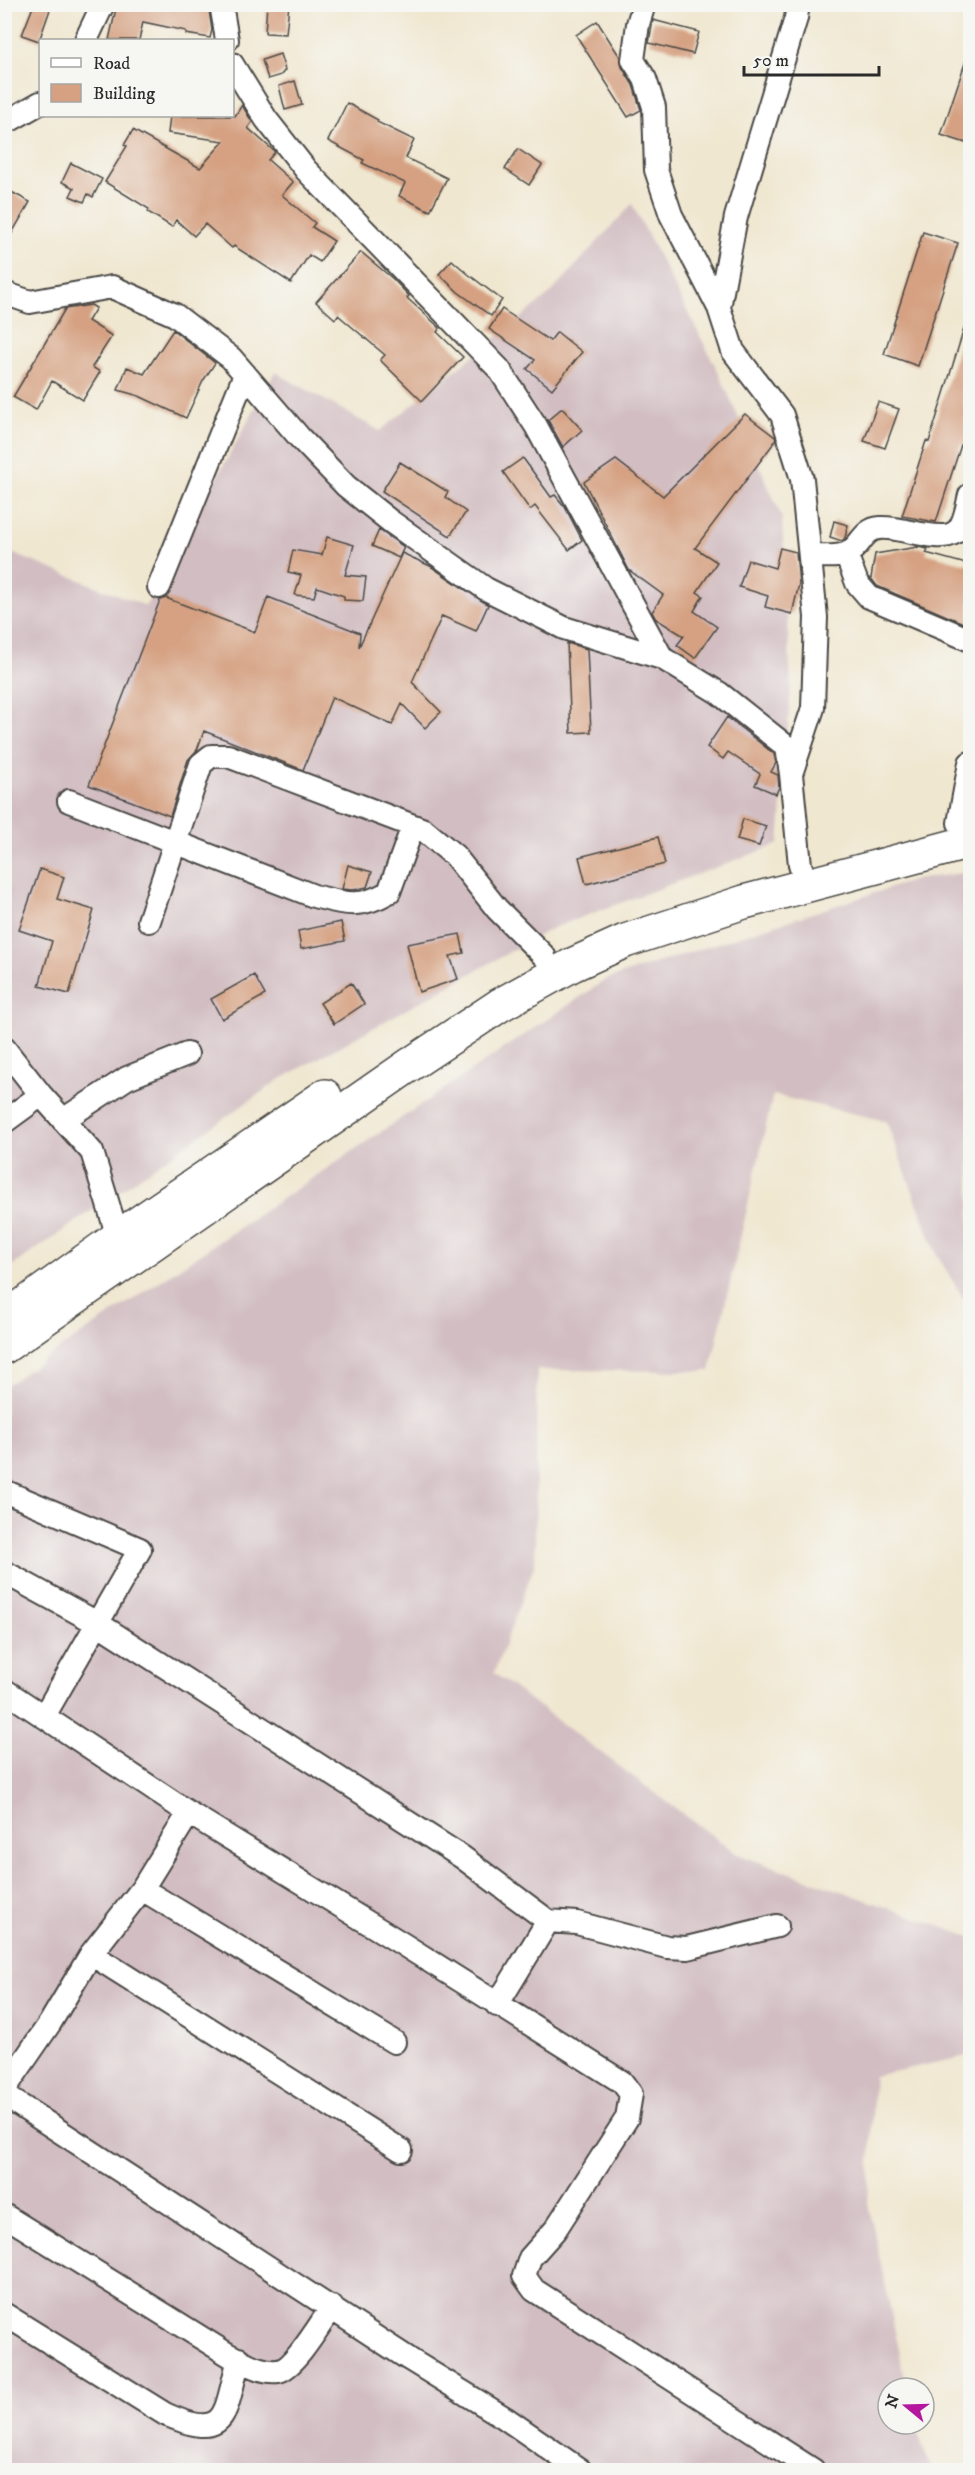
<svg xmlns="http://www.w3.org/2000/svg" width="975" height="2475" font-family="'IM FELL DW Pica',serif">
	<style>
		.industrial { fill: #d2bec2 }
		.building { fill: #d5a182 }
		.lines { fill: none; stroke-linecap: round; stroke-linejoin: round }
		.minor-casing { stroke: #494744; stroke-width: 26 }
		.highway-casing { stroke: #494744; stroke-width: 36 }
		.minor { stroke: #fff; stroke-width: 22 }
		.highway { stroke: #fff; stroke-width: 33 }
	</style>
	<rect width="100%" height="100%" fill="#f6f6f2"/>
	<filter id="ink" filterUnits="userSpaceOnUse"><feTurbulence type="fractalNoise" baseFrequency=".0167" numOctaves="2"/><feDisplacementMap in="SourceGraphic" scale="12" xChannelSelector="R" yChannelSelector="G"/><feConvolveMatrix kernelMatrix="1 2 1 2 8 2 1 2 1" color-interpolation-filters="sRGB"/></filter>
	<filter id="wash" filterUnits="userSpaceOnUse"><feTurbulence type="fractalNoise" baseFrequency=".008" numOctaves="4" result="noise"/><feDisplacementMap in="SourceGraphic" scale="24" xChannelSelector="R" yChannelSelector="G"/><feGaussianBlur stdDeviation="1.35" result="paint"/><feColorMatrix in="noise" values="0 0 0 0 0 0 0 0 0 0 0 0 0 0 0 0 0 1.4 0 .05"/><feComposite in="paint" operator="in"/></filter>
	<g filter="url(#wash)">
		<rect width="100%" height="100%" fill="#f0e7d0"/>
		<path class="industrial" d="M632,204L719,373L782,518L791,686L779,844L553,928L279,1080L5,1271L4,550L146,606L275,372L380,431L549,295Z
			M970,872V1309L937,1255L886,1121L773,1095L710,1371L537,1370L535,1564L494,1673L737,1854L970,1937V2038L967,2056L874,2076L868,2203L907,2388H888V2424H914L932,2470H5V1386L607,979L918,879Z"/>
		<g id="blocks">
			<path class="building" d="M34,4H52L39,41L22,35Z
				M117,4H208L212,30L210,38L186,34V31L143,22L139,40H109Z
				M267,4H289L286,34L265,33Z
				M653,20L699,32L693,54L649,43Z
				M597,21L620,57L622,67L633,85L641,110L628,117L576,35Z
				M280,54L285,70L281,75L268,79L262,60Z
				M968,54L970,55V130L966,143L941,135Z
				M295,81L302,105L285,110L279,86Z
				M347,103L378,120L377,122L414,140L406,158L447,178L430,211L399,196L405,183L362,163L364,160L328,141Z
				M242,105L252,122L248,128L275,152L268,160L293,182L282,195L315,223L312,227L334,241L320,262L309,255L291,283L234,246L232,248L205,224L194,236L176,220L172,227L148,212L149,209L105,182L127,146L124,145L133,130L200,168L224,141L168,133L170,116H235Z
				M518,149L542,165L529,185L505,169Z
				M71,163L102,179L93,197L88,194L84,202L70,196L74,188L62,182Z
				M4,188L30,202L4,247Z
				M923,232L958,243L918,366L884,354Z
				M361,252L393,279L409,296L407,298L440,328L437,332L463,357L422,401L380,360L385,355L338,315L335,319L316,302Z
				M452,260L468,274L502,300L491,316L458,292L439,274Z
				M91,305L96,308L88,321L112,336L92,367L100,372L83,400L52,381L36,410L13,397L65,309Z
				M502,309L550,341L557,332L582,352L552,389L527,369L535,360L489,329Z
				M967,319H970V434L967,447L961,445L936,522L902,516L926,441L929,442Z
				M173,330L215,363L203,381L186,418L139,396L118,390L127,367L144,374Z
				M878,402L899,409L885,448L864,441Z
				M562,408L582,430L563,447L548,420Z
				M745,414L775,437L776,440L695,548L717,562L697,592L703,596L694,611L717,627L695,658L677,645L684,636L656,619L652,612L663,595L629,570L584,482L616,460L663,496Z
				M523,458L551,497L555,495L565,507L582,540L569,550L535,506L530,510L503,472Z
				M400,462L448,492L445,497L466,512L450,536L382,491Z
				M834,521L848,525L845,538L842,541L830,537Z
				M379,530L404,547L399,558L372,546Z
				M327,537L354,545L345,575L366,577L363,601L344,600V596L317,587L314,597L295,595L301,575L288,572L293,550L322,555Z
				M918,547L928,549L926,553L970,565V626L877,586L871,578L875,554Z
				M780,548L796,552L799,584L792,614L765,607L768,596L739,587L748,560L775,568Z
				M402,553L430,566L488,605L476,631L442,616L412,682L441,712L425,728L402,704L392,725L332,697L303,770L204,731L197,750L188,760L170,816L89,785L160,600L166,598L255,632L268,597L360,633L359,647Z
				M567,643L587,649L591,732L571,733Z
				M727,717L774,754L776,763L771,772L778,775L779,787L776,794L755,785L760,774L728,752L723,759L707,747Z
				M743,819L766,826L759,846L737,840Z
				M658,837L665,864L586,884L579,857Z
				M348,865L372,872L367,887L352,890L342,889Z
				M40,869L64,877L57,899L94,910L69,994L39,986L52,941L19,930Z
				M341,922L345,941L301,949L298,931Z
				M460,934L464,953L450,956L458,979L419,992L407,944Z
				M254,975L265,995L222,1019L211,999Z
				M351,983L364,1004L334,1024L320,1003Z"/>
		</g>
	</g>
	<g filter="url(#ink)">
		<use href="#blocks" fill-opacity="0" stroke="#494744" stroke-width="1.5"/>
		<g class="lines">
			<defs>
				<path id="minor" d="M221,4L227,40
					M644,4L638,24L633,60L645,79L654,107L656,170L671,215L719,308
					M798,4L796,18L736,217L719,308L733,351L782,415L802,479L816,617L813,708L791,774L800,865L807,885
					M86,40L103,4
					M232,64L266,119L306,170L499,369L536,426L662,658
					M4,121L12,119L40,103
					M4,293L30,302L112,287L175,315L231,358L300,438L346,486L390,521L486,589L564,628L662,658L719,693L787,747L791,774
					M846,554L857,583L869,597L970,640
					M811,556C822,556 837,558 848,553C861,546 863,529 880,528C901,526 938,543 954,533C965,527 967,506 970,495
					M159,587L245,374
					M69,801L314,896C346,904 359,909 389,892L413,826
					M959,823L970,763
					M149,921L201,764L211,756H228L424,830L455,856L497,909L544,956
					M4,1048L41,1095
					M63,1120L127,1078L187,1054
					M4,1122L41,1095L92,1152L118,1237
					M4,1491L140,1549L44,1716
					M4,1572L97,1623L462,1857L548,1921L497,2005
					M4,1690L189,1813L401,1943L622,2082L631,2094L627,2118L555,2230L530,2258L524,2276L534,2290L813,2470
					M142,1889L394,2042
					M548,1921L577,1923L667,1947L687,1948L777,1926
					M91,1954L401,2150
					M4,2090L50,2023L91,1954L142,1889L189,1813
					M4,2095L409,2359L505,2418L580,2470
					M4,2215L229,2355C244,2362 261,2373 278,2371C294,2369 322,2321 332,2307
					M4,2314L165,2414C230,2443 224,2412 239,2359"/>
				<path id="highway" d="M4,1319L118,1237L325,1096
					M4,1347L408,1066L500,1005L572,965L625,941L744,902L970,842"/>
			</defs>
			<use href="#minor" class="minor-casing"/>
			<use href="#highway" class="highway-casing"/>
			<use href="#minor" class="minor"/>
			<use href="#highway" class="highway"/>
		</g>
	</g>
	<rect width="975" height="2475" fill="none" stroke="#f6f6f2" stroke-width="24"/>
	<rect x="39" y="39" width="195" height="78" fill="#f6f6f2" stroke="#a5a5a2" stroke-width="1.5"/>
	<rect x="51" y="58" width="30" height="9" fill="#ffffff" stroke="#a5a5a2" stroke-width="1.5"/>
	<text x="93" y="69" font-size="18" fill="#2b2b2b">Road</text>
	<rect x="51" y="84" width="30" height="18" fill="#d5a182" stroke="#a5a5a2" stroke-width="1.5"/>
	<text x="93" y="99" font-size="18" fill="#2b2b2b">Building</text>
	<g transform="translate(906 2406) rotate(289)"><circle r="28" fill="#f6f6f2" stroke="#a5a5a2" stroke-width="1.5"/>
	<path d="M0-4.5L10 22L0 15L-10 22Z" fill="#b5179e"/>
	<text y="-9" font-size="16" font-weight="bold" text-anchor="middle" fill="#2b2b2b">N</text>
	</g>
	<path d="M744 66v9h135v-9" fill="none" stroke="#2b2b2b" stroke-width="3"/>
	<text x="753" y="66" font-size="18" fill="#2b2b2b" stroke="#f6f6f2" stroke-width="4.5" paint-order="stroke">50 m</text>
</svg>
